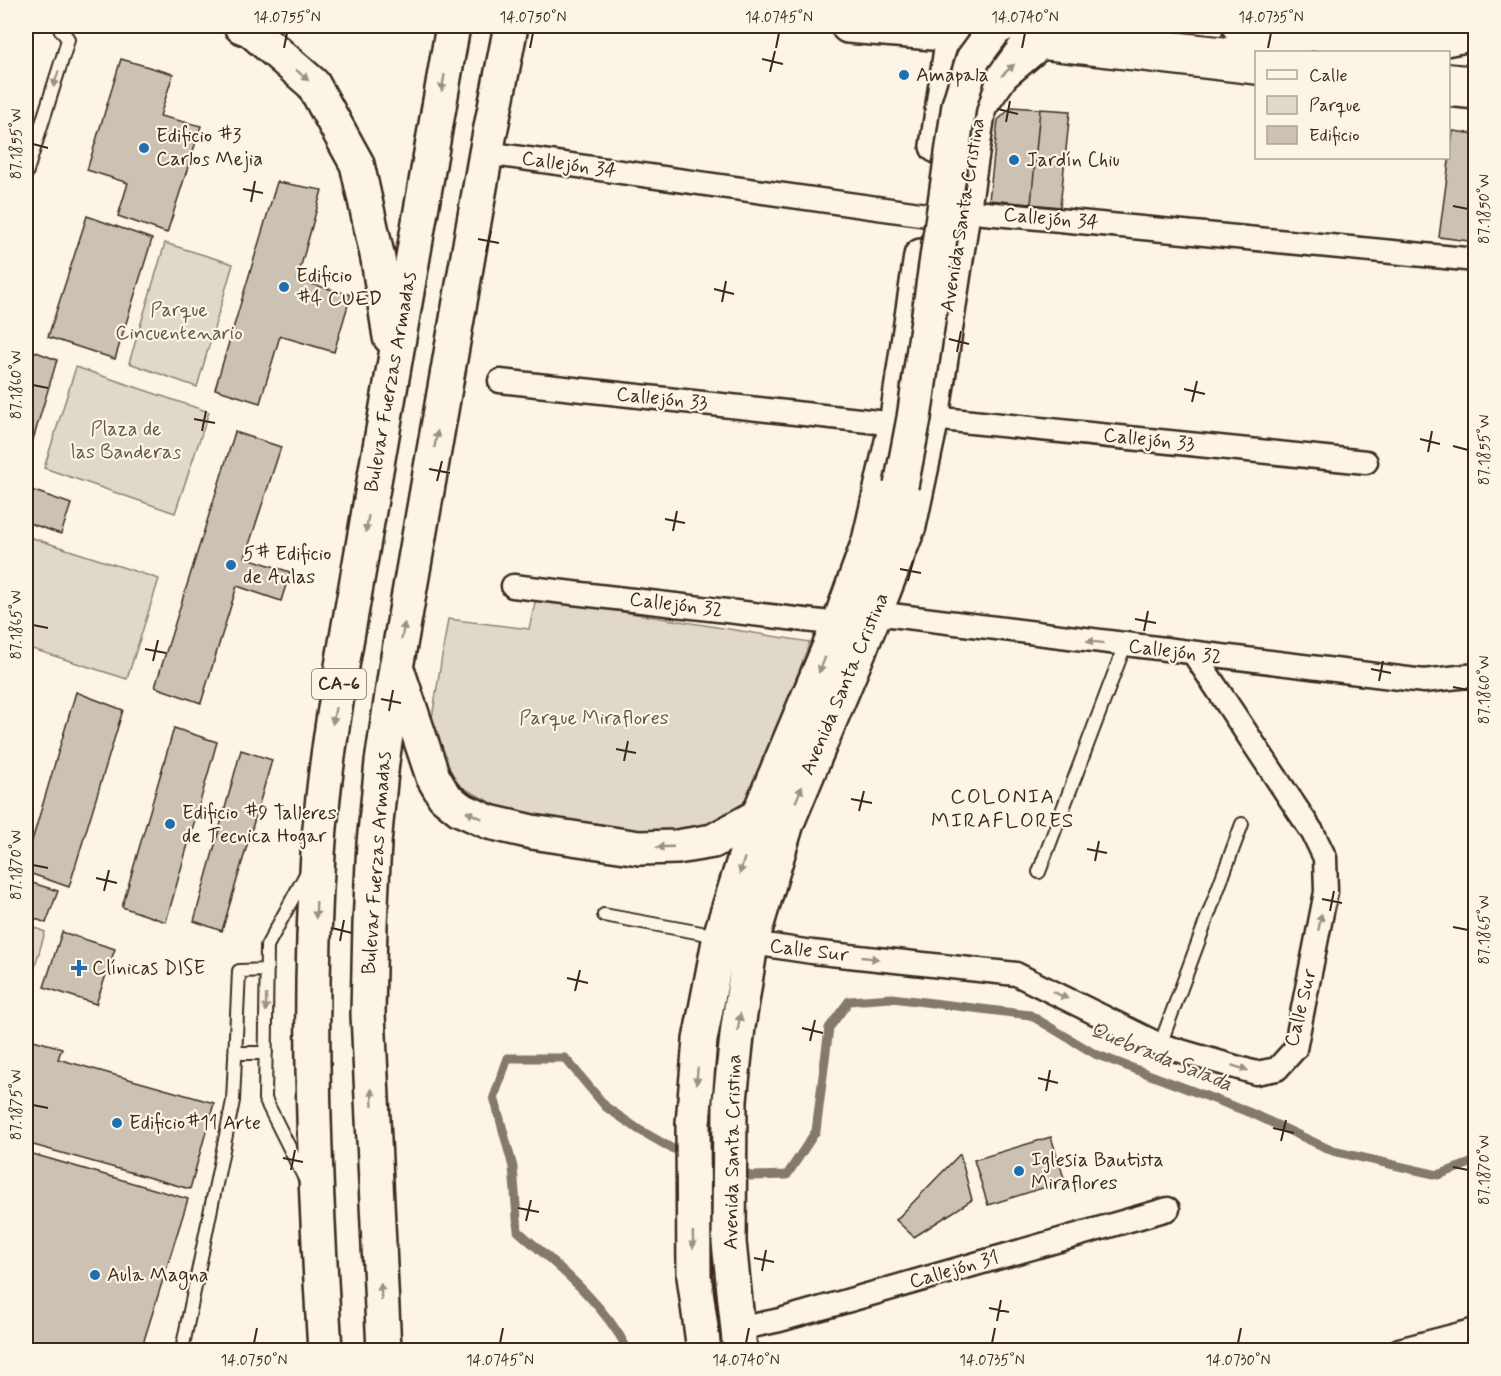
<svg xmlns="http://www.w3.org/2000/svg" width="1501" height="1376" font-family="Mynerve,sans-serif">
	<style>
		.green { fill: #e0d8c8; stroke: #8e8173; stroke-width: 1.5 }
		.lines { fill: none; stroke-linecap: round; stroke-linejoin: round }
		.stream { stroke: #85796b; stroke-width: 9 }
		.building { fill: #ccc2b3; stroke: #3b2a1e; stroke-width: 1.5 }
		.lane-casing { stroke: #3b2a1e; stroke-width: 16 }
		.street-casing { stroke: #3b2a1e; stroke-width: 27 }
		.secondary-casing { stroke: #3b2a1e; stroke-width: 38 }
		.primary-casing { stroke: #3b2a1e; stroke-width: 38 }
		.highway-casing { stroke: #3b2a1e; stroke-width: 38 }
		.lane { stroke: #fcf5e5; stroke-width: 12 }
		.street { stroke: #fcf5e5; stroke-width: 22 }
		.secondary { stroke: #fcf5e5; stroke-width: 33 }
		.primary { stroke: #fcf5e5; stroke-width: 33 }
		.highway { stroke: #fcf5e5; stroke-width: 33 }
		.primary-bridge-casing { stroke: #3b2a1e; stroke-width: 38; stroke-linecap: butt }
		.primary-bridge { stroke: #fcf5e5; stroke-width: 33 }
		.oneway { fill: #9c9082 }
		.ticks { fill: none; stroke: #3b2a1e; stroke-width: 2 }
		.poi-dot { fill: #1f6fb2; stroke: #fcf5e5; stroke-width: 2 }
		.labels { text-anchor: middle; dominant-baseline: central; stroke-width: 4.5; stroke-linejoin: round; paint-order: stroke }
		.shield { fill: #fcf5e5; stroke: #75675a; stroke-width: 1.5 }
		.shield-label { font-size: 18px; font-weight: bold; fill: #3b2a1e }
		.poi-label { font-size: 20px; fill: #3b2a1e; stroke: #fcf5e5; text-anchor: start }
		.street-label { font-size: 20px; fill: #3b2a1e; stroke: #fcf5e5 }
		.park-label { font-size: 20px; fill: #645648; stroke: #fcf5e5 }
		.neighbourhood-label { font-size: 21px; letter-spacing: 1.5px; fill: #3b2a1e; stroke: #fcf5e5 }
		.water-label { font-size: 21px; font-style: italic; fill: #605144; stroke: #fcf5e5 }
		.neatline { fill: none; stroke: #3b2a1e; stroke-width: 2 }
		.ticks-label { font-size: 15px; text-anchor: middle; fill: #3b2a1e }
	</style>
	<rect width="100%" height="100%" fill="#fcf5e5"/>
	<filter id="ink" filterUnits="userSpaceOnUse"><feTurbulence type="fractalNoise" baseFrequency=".0167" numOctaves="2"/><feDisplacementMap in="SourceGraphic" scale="12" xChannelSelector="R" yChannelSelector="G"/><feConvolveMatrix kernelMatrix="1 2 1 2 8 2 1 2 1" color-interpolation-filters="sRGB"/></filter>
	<g filter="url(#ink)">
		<path class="green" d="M165,243L233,264L197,387L129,363Z
			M76,367L209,412L175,513L44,468Z
			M26,536L159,579L127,679L26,647Z
			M536,598L810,642L761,771L743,806L712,829L672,833L618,831L511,813L452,782L437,759L432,718L448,619L529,629Z
			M26,924L45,932L26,998Z"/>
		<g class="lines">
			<path class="stream" d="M628,1350C603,1302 559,1267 518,1231L513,1167L494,1097L508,1058H565L606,1107L638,1129L671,1148L751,1176L787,1175L816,1131L829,1028L849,1001L892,998L1030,1015L1095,1054L1251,1113L1333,1151L1438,1175L1476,1161"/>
		</g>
		<path class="building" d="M121,59L173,74L160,116L201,126L167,233L118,216L128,183L87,170Z
			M1012,107L1040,109L1031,204L989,200L998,120Z
			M1040,109L1070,111L1060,207L1031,204Z
			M1453,131L1476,134V242L1439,237Z
			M277,182L322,190L297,280L351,295L334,352L280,336L260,403L215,389Z
			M87,216L152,239L115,359L48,337Z
			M26,348L57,360L26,463Z
			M235,432L281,447L245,557L290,572L281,601L237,586L201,703L155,687Z
			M26,488L71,504L61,534L26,522Z
			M76,692L123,710L69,887L26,872V861Z
			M174,728L217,742L166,922L122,907Z
			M241,750L272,760L222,931L194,921Z
			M26,881L58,891L46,923L26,915Z
			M62,932L115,949L96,1004L44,987Z
			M26,1038L62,1048L58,1059L214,1103L190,1189L26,1143Z
			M1051,1137L1065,1181L988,1205L974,1160Z
			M26,1152L188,1199L141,1350H26Z
			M960,1154L972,1200L914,1237L896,1220Z"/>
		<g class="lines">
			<defs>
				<path id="lane" d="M1058,26L1305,52
					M1448,70L1476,73
					M26,174L65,50L68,39L58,26
					M1039,872L1125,645
					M604,915L718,936
					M1160,1045L1242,824
					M235,1053H266
					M307,1183L265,1099L267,946L307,872
					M182,1350L233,1101L239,971L267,970"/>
				<path id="street" d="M486,153L927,215L964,211L1476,260
					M500,381L896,424
					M932,418L1366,462
					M513,586L839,624
					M875,613L1424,681L1476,675
					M739,941L812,952L1016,974L1160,1045L1256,1073L1277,1069L1295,1049L1326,892L1325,858L1313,833L1194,654
					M738,1329L780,1320L1168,1209
					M1399,1350L1476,1330"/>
				<path id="secondary" d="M937,146L953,35
					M704,1350L694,1276L693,1123L700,1040L720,936L758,816L839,624L869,541L896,424L921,256
					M740,1350L729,1242L730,1100L738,1027L751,944L787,823L875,613L909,526L932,418L979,107L1002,74L1040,42"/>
				<path id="primary" d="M848,26L1040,42L1256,67
					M1239,26L1415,45L1460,36
					M1448,89L1476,92
					M846,605L881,545L901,486"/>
				<path id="highway" d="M241,26L251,30L313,84L357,164L378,259L390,337
					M1430,26L1460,36
					M399,675L433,777L444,796L460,809L489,822L532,832L639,848L677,847L713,841L758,816
					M325,1350C315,1186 307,1018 318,854C325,745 348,636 366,528C395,361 424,193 453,26
					M384,1350L368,1014L370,924L374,843L382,762L396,668L486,153L511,26"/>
			</defs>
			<use href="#lane" class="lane-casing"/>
			<use href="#street" class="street-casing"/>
			<use href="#secondary" class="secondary-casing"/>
			<use href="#primary" class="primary-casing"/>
			<use href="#highway" class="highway-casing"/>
			<use href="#lane" class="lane"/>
			<use href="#street" class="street"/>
			<use href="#secondary" class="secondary"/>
			<use href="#primary" class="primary"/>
			<use href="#highway" class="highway"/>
			<defs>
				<path id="primary-bridge" d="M901,486L914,418L959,105L973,59L996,28L1001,26"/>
			</defs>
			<use href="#primary-bridge" class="primary-bridge-casing"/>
			<use href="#primary-bridge" class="primary-bridge"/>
		</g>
		<defs><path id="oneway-solid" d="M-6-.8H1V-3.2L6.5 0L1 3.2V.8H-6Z" transform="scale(1.5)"/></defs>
		<g class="oneway">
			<use href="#oneway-solid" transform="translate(1008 70) rotate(-42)"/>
			<use href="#oneway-solid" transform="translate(302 75) rotate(41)"/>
			<use href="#oneway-solid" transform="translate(56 79) rotate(108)"/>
			<use href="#oneway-solid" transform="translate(443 83) rotate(100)"/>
			<use href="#oneway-solid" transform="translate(436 439) rotate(-80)"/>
			<use href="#oneway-solid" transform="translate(367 524) rotate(100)"/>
			<use href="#oneway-solid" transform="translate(403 631) rotate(-80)"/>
			<use href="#oneway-solid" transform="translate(1095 642) rotate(-173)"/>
			<use href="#oneway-solid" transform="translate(822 665) rotate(113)"/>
			<use href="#oneway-solid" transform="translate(334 716) rotate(100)"/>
			<use href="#oneway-solid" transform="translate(799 794) rotate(-67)"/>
			<use href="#oneway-solid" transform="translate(474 815) rotate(-156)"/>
			<use href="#oneway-solid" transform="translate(665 847) rotate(178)"/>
			<use href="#oneway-solid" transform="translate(742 866) rotate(107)"/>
			<use href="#oneway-solid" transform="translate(316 910) rotate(92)"/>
			<use href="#oneway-solid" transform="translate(1320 922) rotate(-79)"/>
			<use href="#oneway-solid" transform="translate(870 958) rotate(6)"/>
			<use href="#oneway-solid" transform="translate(1060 995) rotate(26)"/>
			<use href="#oneway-solid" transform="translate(266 1003) rotate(91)"/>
			<use href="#oneway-solid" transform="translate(739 1022) rotate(-82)"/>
			<use href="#oneway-solid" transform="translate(1240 1068) rotate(18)"/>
			<use href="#oneway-solid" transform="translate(697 1076) rotate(95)"/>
			<use href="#oneway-solid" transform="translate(372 1097) rotate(-93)"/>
			<use href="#oneway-solid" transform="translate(693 1240) rotate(89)"/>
			<use href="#oneway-solid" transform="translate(381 1292) rotate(-92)"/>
		</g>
	</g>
	<path class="ticks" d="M284,48L287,33M530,48L533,33M776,48L779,33M1022,48L1025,33M1268,48L1271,33M762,59L783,64M770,72L775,51M998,109L1018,114M1006,122L1010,101M33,144L48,148M243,189L263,193M251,202L255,181M1453,206L1468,209M478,239L499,243M486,252L491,231M714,289L734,294M722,302L726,281M949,339L969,344M957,352L961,331M33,385L48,388M1184,389L1205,394M1192,402L1197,381M194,419L215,423M202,431L206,411M1420,439L1440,444M1453,446L1468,450M1428,452L1432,431M429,469L450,473M437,481L442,461M665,519L685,523M673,531L677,511M900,569L921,573M908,581L913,561M1135,619L1156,623M33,625L48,628M1144,631L1148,611M145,649L166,653M153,661L158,640M1371,669L1391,673M1379,681L1383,661M1453,687L1468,690M381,699L401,703M389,711L393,690M616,749L636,753M624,761L628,741M851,799L872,803M859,811L864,791M1087,849L1107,853M1095,861L1099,841M33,865L48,868M96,878L117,883M104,891L109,870M1322,899L1342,903M1330,911L1334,891M1453,927L1468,930M332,928L352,933M340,941L344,920M567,978L588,983M575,991L580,970M802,1028L823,1033M810,1041L815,1020M1038,1078L1058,1083M1046,1091L1050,1070M33,1105L48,1108M1273,1128L1294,1133M1281,1141L1286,1120M283,1158L303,1162M1453,1167L1468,1170M291,1170L295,1150M518,1208L539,1212M526,1221L531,1200M754,1258L774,1262M762,1271L766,1250M989,1308L1009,1312M997,1321L1001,1300M254,1343L257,1328M500,1343L503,1328M746,1343L749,1328M992,1343L995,1328M1238,1343L1241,1328"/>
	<g class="poi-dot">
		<circle cx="904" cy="75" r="6"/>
		<circle cx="144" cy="148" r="6"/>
		<circle cx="1014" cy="160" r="6"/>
		<circle cx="284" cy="287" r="6"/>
		<circle cx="231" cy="565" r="6"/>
		<circle cx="170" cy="824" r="6"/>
		<path d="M76 959h6v6h6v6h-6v6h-6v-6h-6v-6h6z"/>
		<circle cx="117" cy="1123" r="6"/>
		<circle cx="1019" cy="1171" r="6"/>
		<circle cx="95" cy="1275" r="6"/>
	</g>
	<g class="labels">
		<rect class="shield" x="312" y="669" width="54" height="30" rx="4.5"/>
		<g class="shield-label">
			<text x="339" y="684">CA-6</text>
		</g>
		<g class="poi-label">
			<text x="916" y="75">Amapala</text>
			<text x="156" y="136">Edificio #3<tspan x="156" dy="23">Carlos Mejia</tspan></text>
			<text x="1026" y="160">Jardín Chiu</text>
			<text x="296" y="276">Edificio<tspan x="296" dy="23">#4 CUED</tspan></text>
			<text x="243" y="554">5# Edificio<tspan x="243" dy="23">de Aulas</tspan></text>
			<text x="182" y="813">Edificio #9 Talleres<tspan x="182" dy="23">de Tecnica Hogar</tspan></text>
			<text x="92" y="968">Clínicas DISE</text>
			<text x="129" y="1123">Edificio#11 Arte</text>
			<text x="1031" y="1160">Iglesia Bautista<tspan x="1031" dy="23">Miraflores</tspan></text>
			<text x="107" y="1275">Aula Magna</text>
		</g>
		<g class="street-label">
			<text transform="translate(569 165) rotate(8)">Callejón 34</text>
			<text transform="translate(963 215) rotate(-81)">Avenida Santa Cristina</text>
			<text transform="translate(1051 219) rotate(5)">Callejón 34</text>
			<text transform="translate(391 382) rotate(-80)">Bulevar Fuerzas Armadas</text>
			<text transform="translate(662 399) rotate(6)">Callejón 33</text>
			<text transform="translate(1149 440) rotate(6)">Callejón 33</text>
			<text transform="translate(676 605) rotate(7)">Callejón 32</text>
			<text transform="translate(1175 652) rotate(7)">Callejón 32</text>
			<text transform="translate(845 684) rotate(-67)">Avenida Santa Cristina</text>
			<text transform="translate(377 863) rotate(-86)">Bulevar Fuerzas Armadas</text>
			<text transform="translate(809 951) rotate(7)">Calle Sur</text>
			<text transform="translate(1301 1008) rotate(-76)">Calle Sur</text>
			<text transform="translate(733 1152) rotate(-89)">Avenida Santa Cristina</text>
			<text transform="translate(954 1270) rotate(-16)">Callejón 31</text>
		</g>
		<g class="park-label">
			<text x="179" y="310">Parque<tspan x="179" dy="23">Cincuentenario</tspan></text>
			<text x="126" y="429">Plaza de<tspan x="126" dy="23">las Banderas</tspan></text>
			<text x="594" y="718">Parque Miraflores</text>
		</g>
		<g class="neighbourhood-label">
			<text x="1003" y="797">COLONIA<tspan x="1003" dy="24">MIRAFLORES</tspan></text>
		</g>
		<g class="water-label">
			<text transform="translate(1161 1057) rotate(22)">Quebrada Salada</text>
		</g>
	</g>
	<rect width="1501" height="1376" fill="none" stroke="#fcf5e5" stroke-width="66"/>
	<rect x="1255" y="51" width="195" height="108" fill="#fcf5e5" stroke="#afa495" stroke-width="1.5"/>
	<rect x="1267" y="70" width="30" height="9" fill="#fcf5e5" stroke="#afa495" stroke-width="1.5"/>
	<text x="1309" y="81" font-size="18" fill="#3b2a1e">Calle</text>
	<rect x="1267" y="96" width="30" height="18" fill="#e0d8c8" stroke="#afa495" stroke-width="1.5"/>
	<text x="1309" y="111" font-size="18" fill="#3b2a1e">Parque</text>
	<rect x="1267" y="126" width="30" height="18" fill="#ccc2b3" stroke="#afa495" stroke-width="1.5"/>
	<text x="1309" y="141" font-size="18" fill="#3b2a1e">Edificio</text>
	<rect x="33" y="33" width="1435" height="1310" class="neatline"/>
	<g class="ticks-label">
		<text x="287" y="22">14.0755°N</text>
		<text x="533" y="22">14.0750°N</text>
		<text x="779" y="22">14.0745°N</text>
		<text x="1025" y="22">14.0740°N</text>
		<text x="1271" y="22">14.0735°N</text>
		<text transform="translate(16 144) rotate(-90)" y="5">87.1855°W</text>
		<text transform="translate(1484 209) rotate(-90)" y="5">87.1850°W</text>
		<text transform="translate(16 385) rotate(-90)" y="5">87.1860°W</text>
		<text transform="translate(1484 450) rotate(-90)" y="5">87.1855°W</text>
		<text transform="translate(16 625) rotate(-90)" y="5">87.1865°W</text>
		<text transform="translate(1484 690) rotate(-90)" y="5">87.1860°W</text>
		<text transform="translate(16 865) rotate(-90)" y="5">87.1870°W</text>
		<text transform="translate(1484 930) rotate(-90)" y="5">87.1865°W</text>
		<text transform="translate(16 1105) rotate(-90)" y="5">87.1875°W</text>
		<text transform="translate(1484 1170) rotate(-90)" y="5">87.1870°W</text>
		<text x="254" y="1365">14.0750°N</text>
		<text x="500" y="1365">14.0745°N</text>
		<text x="746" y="1365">14.0740°N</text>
		<text x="992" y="1365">14.0735°N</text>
		<text x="1238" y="1365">14.0730°N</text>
	</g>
</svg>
